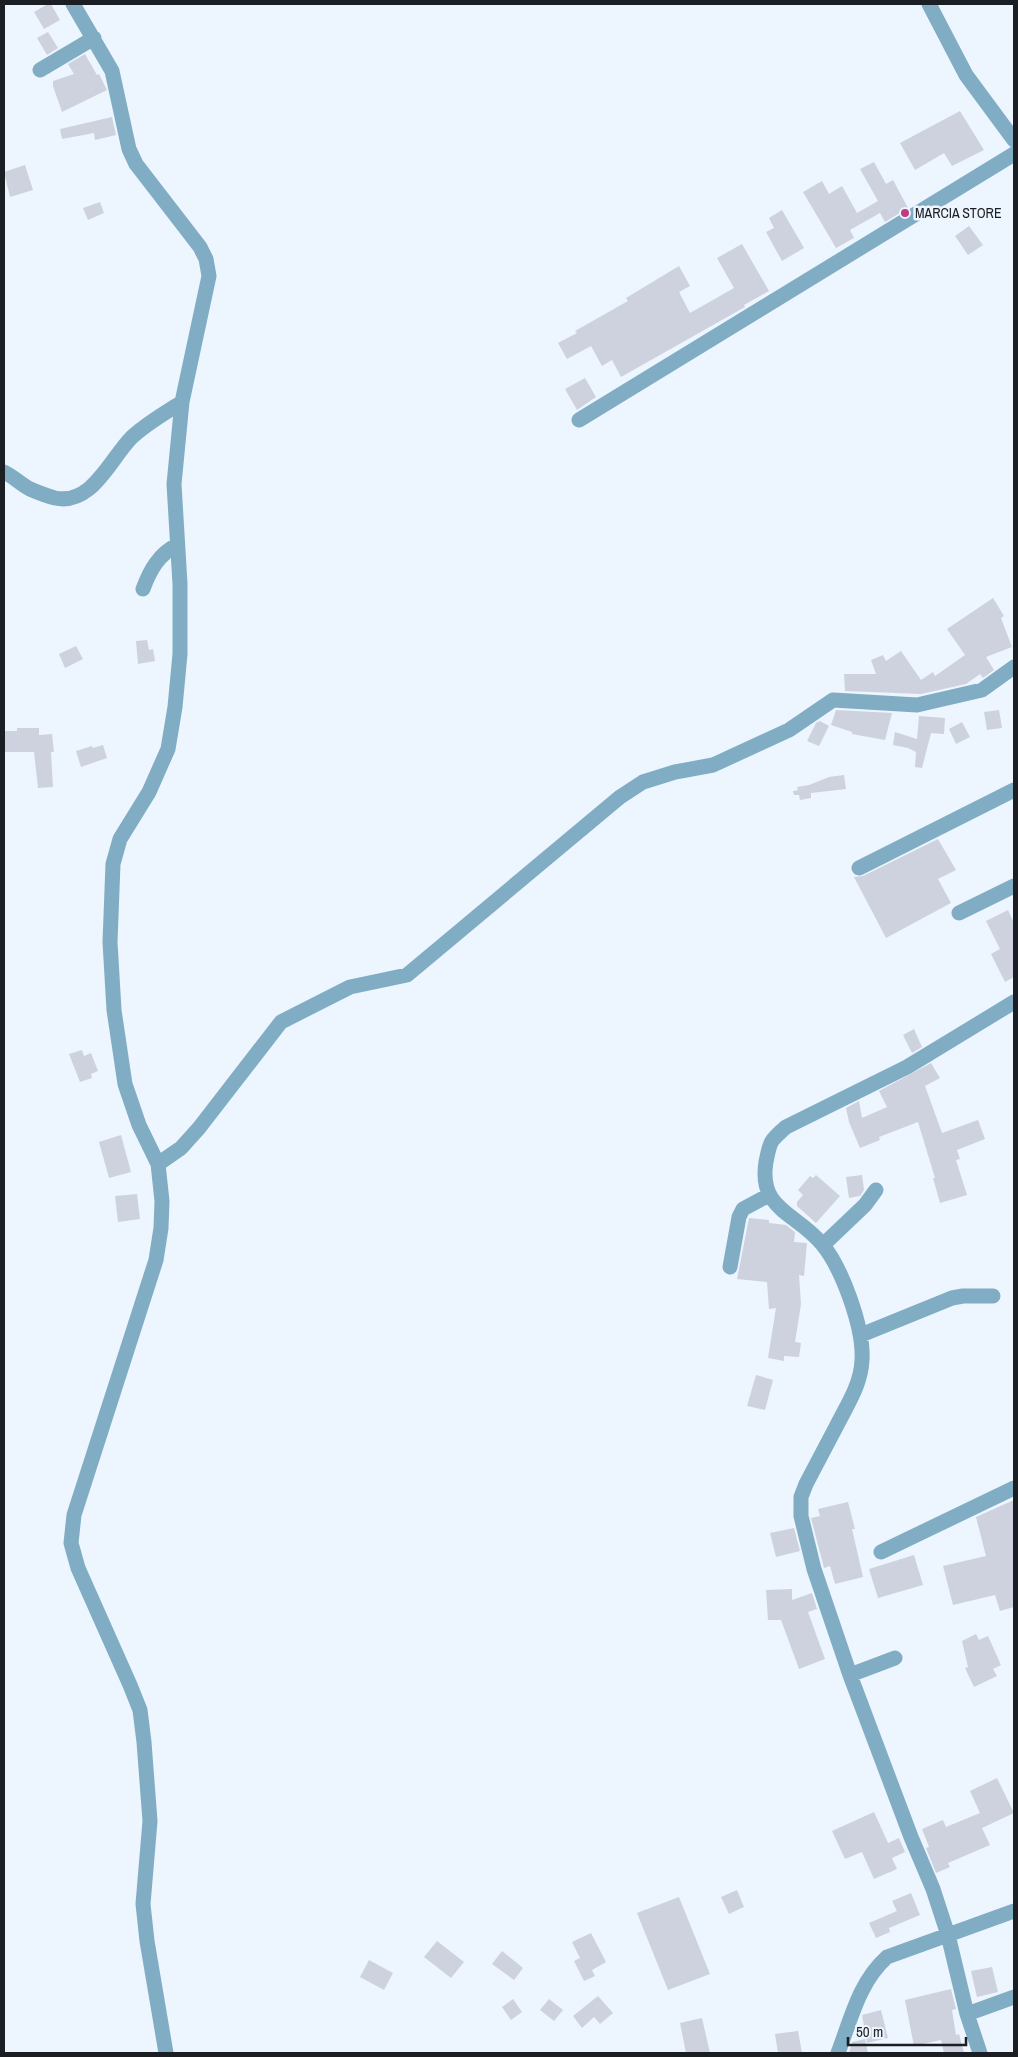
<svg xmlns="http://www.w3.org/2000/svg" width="1018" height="2057" font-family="'Archivo Narrow',sans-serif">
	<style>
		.building { fill: #ced2df }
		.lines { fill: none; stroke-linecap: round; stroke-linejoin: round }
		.minor { stroke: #81adc4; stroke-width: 15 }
		.poi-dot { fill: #c03b7f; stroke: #edf5fe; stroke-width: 2 }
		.labels { text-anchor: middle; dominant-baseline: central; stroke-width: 5; stroke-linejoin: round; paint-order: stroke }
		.poi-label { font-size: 14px; fill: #1b1e22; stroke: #edf5fe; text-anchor: start }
	</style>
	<rect width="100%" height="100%" fill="#edf5fe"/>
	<path class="building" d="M48,4H51L60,20L44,29L34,12Z
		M48,32L58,48L47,55L37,38Z
		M85,54L97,75L99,74L107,90L62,112L53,86V81L74,74L68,64Z
		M960,111L984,150L952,166L944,153L915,170L900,143Z
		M112,117L116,135L95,140L94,133L62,139L60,129Z
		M874,162L886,184L893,180L908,208L885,222L880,213L850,230L854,238L836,248L803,192L822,181L829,194L842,186L857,213L878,201L860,169Z
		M25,165L33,190L10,197L4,172Z
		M100,202L104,213L88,220L83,208Z
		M782,210L804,248L782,261L766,232L774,228L769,218Z
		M969,226L983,245L968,255L955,236Z
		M742,244L769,291L744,305L745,307L621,377L612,360L602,366L591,346L567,359L558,343L577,333L575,331L628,301L626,298L679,266L690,286L679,292L690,313L734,288L717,258Z
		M585,378L596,397L577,410L565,389Z
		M993,598L1004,616L1001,618L1012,647L986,657L994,670L983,678L980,674L966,684L921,694L845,691L844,674H876L871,660L883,655L886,661L901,651L921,680L933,672L935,676L965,655L947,629Z
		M147,640L149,650L153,649L155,661L138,664L136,641Z
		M76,646L83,659L65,668L59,654Z
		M836,710L892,713L885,740L852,734V732L831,725Z
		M999,710L1002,728L987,730L984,712Z
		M919,716L945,718L944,734L931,733L922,768L915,767L916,752L908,748L893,745L895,732L917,739Z
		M820,721L829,726L819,746L807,741L816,723Z
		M962,722L970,737L956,744L949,729Z
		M17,728H39V735L52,734L54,752H51L53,787L38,788L34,752H4V731H17Z
		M103,745L107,758L81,767L76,751L92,746L93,748Z
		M844,775L846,789L811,793V798L800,800L799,795H794L793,791L798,790L797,787L809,785L829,777Z
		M938,839L956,870L938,879L951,903L886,938L854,877L863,876Z
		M1008,910L1014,923V977L1005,982L991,954L1000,949L986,921Z
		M914,1029L922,1047L912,1053L903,1035Z
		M82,1050L84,1056L91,1053L98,1071L91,1074L92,1078L80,1082L69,1054Z
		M931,1063L940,1078L925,1086L942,1133L978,1120L985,1139L957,1150L960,1159L956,1160L967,1195L940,1203L933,1178H935L918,1122L879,1137L880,1140L860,1148L849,1122L846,1108L859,1101L862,1118L887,1107L879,1091Z
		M121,1135L131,1172L109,1178L99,1142Z
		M816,1175L840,1196L816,1223L797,1206V1202L803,1195L798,1190L810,1176L813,1178Z
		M862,1175L864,1190L860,1196L849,1198L846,1177Z
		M137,1194L140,1219L118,1222L115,1196Z
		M749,1218L769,1220V1223L786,1225L795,1232L794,1242L807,1243L804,1276L799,1275L801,1304L795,1342L801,1343L799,1357L784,1356V1361L768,1358L776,1308L769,1309L767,1282L737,1279Z
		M756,1375L773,1380L765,1410L747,1406Z
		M1014,1500V1607L1000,1611L995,1595L953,1605L943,1566L986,1556L976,1517Z
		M848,1502L855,1529H852L863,1577L835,1584L830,1566L824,1568L811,1518L820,1516L818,1509Z
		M794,1528L800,1551L776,1557L770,1533Z
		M914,1555L923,1585L878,1598L869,1569Z
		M792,1589V1600L812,1593L817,1609L808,1612L825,1659L799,1669L781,1620H768L766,1590Z
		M976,1634L979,1640L988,1636L1001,1665L993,1669L997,1676L974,1687L965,1668L968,1667L962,1641Z
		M997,1778L1014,1813L982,1828L990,1845L948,1863L950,1867L936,1873L926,1848L929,1847L922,1829L943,1820L946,1827L980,1813L970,1791Z
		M874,1812L888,1843L899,1838L905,1852L892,1858L897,1869L874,1879L862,1852L845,1859L832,1831Z
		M737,1890L744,1907L729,1914L721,1897Z
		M911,1893L920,1915L889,1928L890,1932L876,1938L869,1923L897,1911L892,1901Z
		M679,1897L710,1974L668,1990L637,1913Z
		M591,1933L606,1962L592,1970L595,1976L584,1981L574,1961L580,1958L572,1942Z
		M437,1941L464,1962L451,1978L424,1957Z
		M502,1951L523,1968L514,1980L492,1964Z
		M369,1960L393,1973L384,1990L360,1977Z
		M992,1967L998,1992L977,1997L971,1971Z
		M951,1989L956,2009L952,2010L956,2035L959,2034L964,2053H944L941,2040L914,2046L905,2000Z
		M598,1996L613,2013L600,2024L594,2017L582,2028L573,2016Z
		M513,1999L522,2012L511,2020L502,2007Z
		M549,1999L563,2010L554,2021L540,2010Z
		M881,2010L888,2038L867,2043L862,2015Z
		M702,2018L710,2053H686L680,2023Z
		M798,2031L802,2053H778L775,2034Z
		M865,2039L868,2053H849L852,2042Z"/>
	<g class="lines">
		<path class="minor" d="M73,4L112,71L129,149L136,164L200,247L206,259L209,276L182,402L174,484L180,584V654L175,707L168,749L149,792L120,839L113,864L110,942L114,1010L125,1084L139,1125L158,1164L162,1201L161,1228L156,1260L74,1515L71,1543L78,1568L130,1685L140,1710L144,1742L150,1821L143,1904L147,1941L166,2053
			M929,4L966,75L1014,140
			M40,70L94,38
			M579,420L1014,154
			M4,472C13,476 20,484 30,489C37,492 47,496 55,498C92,506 110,459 132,437C147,423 165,413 182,402
			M143,589C150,570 159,554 177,545
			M859,868L1014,790
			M959,913L1014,886
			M158,1164L181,1148L199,1128L281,1022L350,987L407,975L620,797L643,782L675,772L713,765L789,730L833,700L917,705L982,690L1014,667
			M823,1245L865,1205L876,1190
			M730,1267L739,1217L743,1209L769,1195
			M861,1335L952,1298L963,1296H993
			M881,1552L1014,1488
			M850,1675L895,1658
			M967,2014L1014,1997
			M838,2053C851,2019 859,1982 887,1957L1014,1911
			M980,2053L967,2014L948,1935L933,1889L911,1837L850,1675L814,1569L801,1516V1497L806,1484C816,1465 826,1446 836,1427C847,1405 861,1385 862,1360C864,1328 842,1268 822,1244C797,1213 758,1210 766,1162C770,1141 770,1141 786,1127L907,1067L1014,1002"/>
	</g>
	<circle class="poi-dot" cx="905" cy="213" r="5"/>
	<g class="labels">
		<g class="poi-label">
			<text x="915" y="213">MARCIA STORE</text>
		</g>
	</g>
	<rect width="1018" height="2057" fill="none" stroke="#1b1e22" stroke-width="10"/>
	<path d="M848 2037v8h118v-8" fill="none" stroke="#1b1e22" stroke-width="2.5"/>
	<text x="856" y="2037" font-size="15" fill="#1b1e22" stroke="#edf5fe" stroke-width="4" paint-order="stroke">50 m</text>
</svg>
